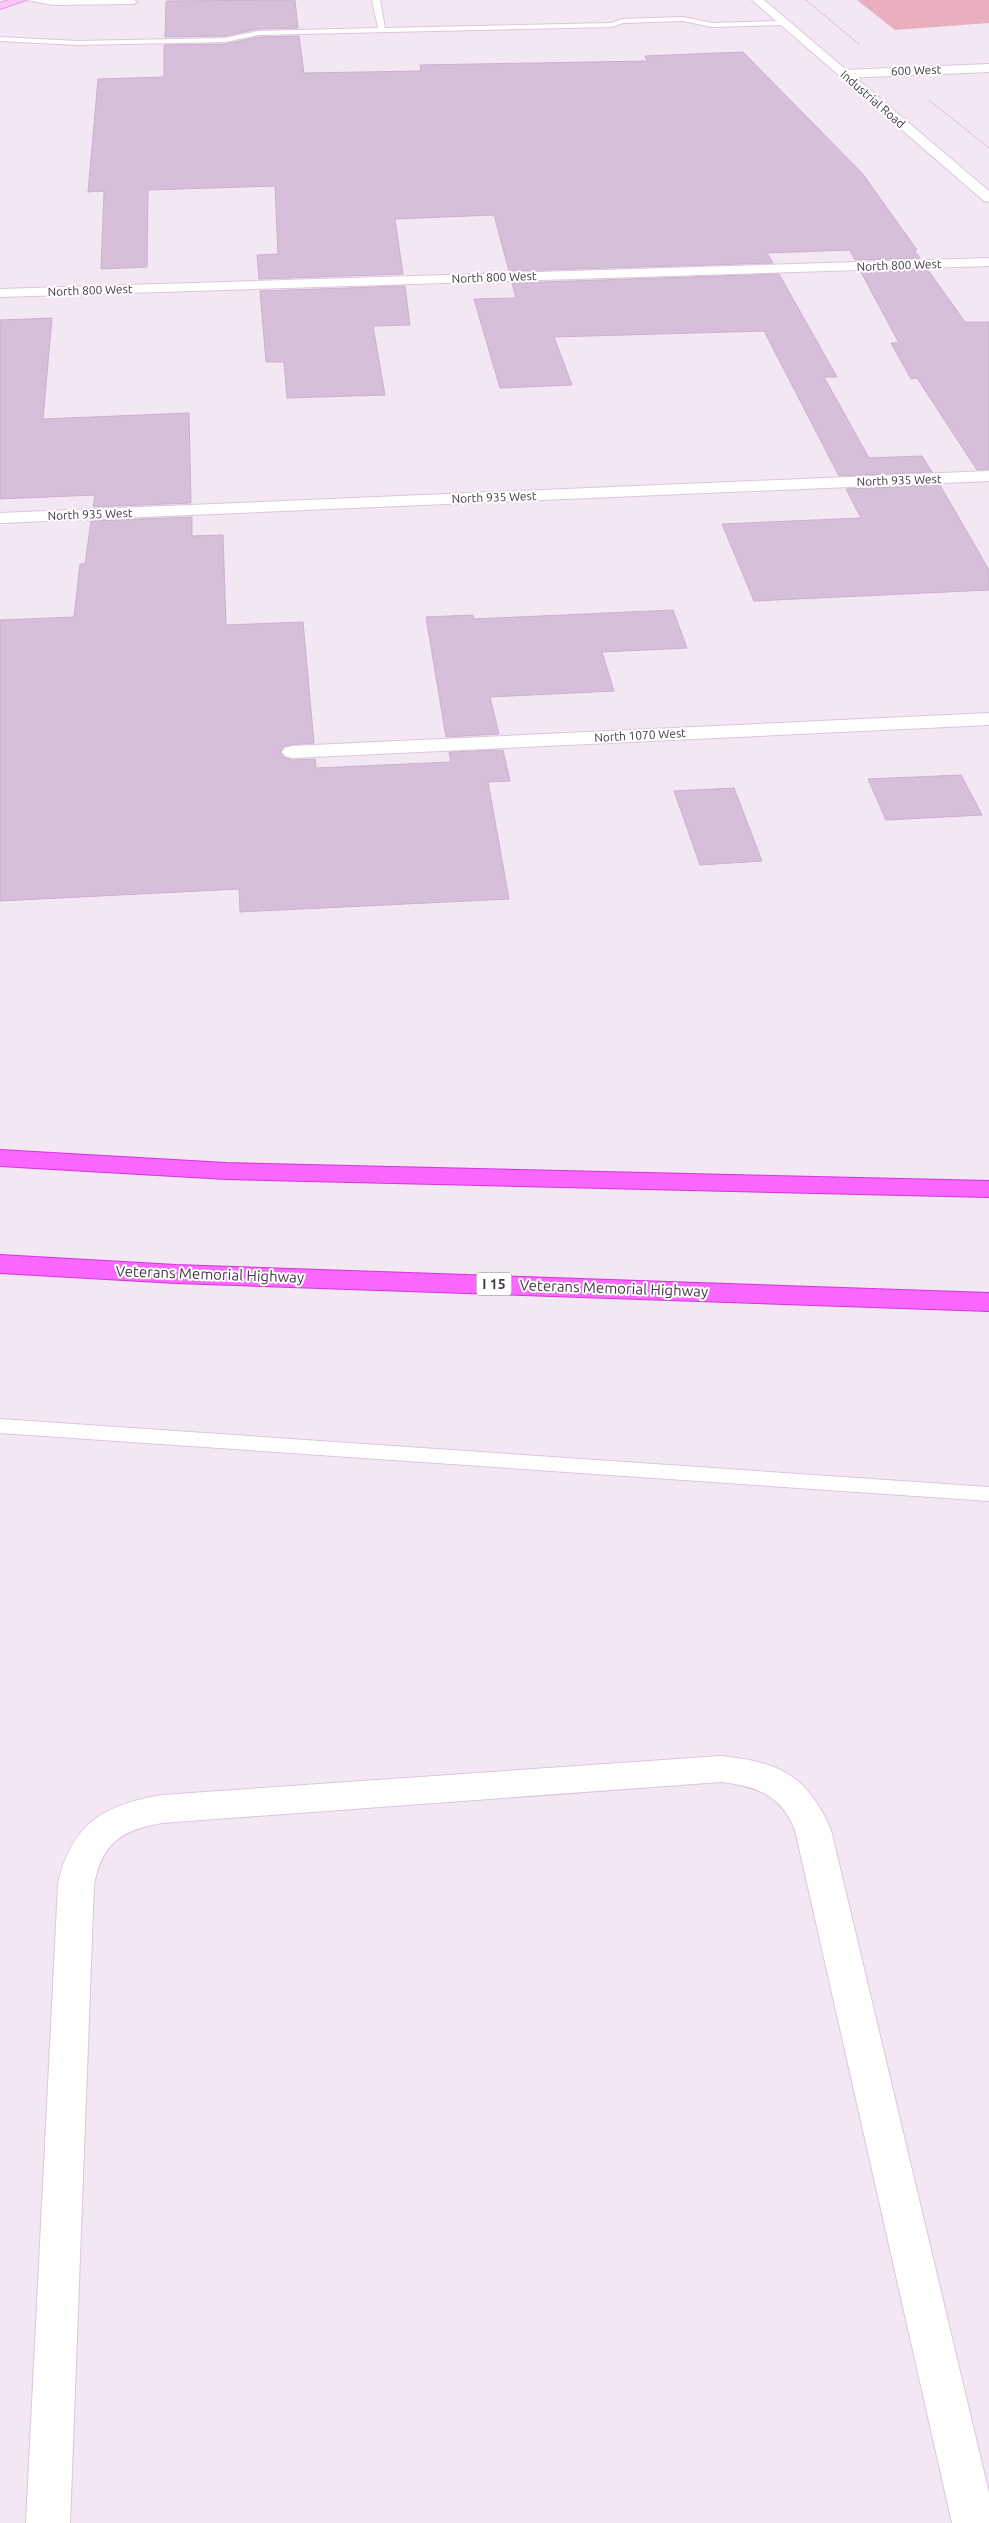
<svg xmlns="http://www.w3.org/2000/svg" width="989" height="2523" font-family="Ubuntu,sans-serif">
	<style>
		.green { fill: #e9afbe }
		.building { fill: #d6bfd9; stroke: #cdafd0 }
		.lines { fill: none; stroke-linecap: round; stroke-linejoin: round }
		.service-casing { stroke: #dcc6dd; stroke-width: 2 }
		.minor-casing { stroke: #dcc6dd; stroke-width: 2 }
		.tertiary-casing { stroke: #dcc6dd; stroke-width: 2 }
		.secondary-casing { stroke: #e09ede; stroke-width: 2 }
		.motorway-casing { stroke: #d335df; stroke-width: 2 }
		.path { stroke: #bf9ac1; stroke-width: 1; stroke-dasharray: 1 1; stroke-linecap: butt }
		.service { fill: #fff; fill-rule: evenodd }
		.minor { fill: #fff; fill-rule: evenodd }
		.tertiary { fill: #fff; fill-rule: evenodd }
		.secondary { fill: #ffc6fc; fill-rule: evenodd }
		.motorway { fill: #f967ff; fill-rule: evenodd }
		.labels { text-anchor: middle; dominant-baseline: central; stroke-width: 4; stroke-linejoin: round; paint-order: stroke }
		.far-street-label { font-size: 12px; fill: #453647; stroke: #fff }
		.shield { fill: #fff; stroke: #7d727e; stroke-width: 1 }
		.shield-label { font-size: 14px; font-weight: bold; fill: #453647 }
		.street-label { font-size: 15px; fill: #453647; stroke: #fff }
	</style>
	<rect width="100%" height="100%" fill="#f4e7f4"/>
	<path class="green" d="M857,0H989V23L895,30Z"/>
	<path class="building" d="M295,0L298,28L258,29L225,36L165,37L166,1Z
		M299,36L304,73L421,71L420,65L647,61L645,56L743,52L862,173L917,250H914L920,258L855,260L850,250L767,253L773,263L509,271L494,215L395,219L403,274L259,279L257,255L278,254L275,186L148,190L147,267L101,269L104,191L88,192L98,79L164,77V45L225,44L258,37Z
		M928,270L965,322H989V469L977,470L917,378L911,379L891,343H899L861,272Z
		M779,274L837,377H824L869,458L922,456L932,472L839,476L764,331L554,337L572,385L500,388L474,299L516,298L512,283Z
		M405,286L410,325L373,326L385,395L287,398L284,362H266L260,291Z
		M52,318L43,419L189,413L191,503L93,507L95,495L0,499V320Z
		M940,485L989,570V590L754,601L722,524L861,518L846,489Z
		M192,517V536L223,535L226,625L303,622L314,743L284,746L280,752L284,757L292,760L315,759L316,768L451,762L449,752L503,750L510,781L488,782L509,899L240,912L239,889L0,901V620L74,617L80,564H85L91,521Z
		M673,610L687,648L602,652L614,691L490,697L499,734L446,737L426,617L473,615L474,619Z
		M961,775L982,815L886,820L868,779Z
		M734,788L762,861L700,865L674,791Z"/>
	<g class="lines">
		<defs>
			<path id="service" d="M27,0H134L137,2L133,4L53,5Z
				M372,0H380L385,28L611,23L622,19L683,17L712,23L784,21L788,23L784,25L712,27L683,21L623,23L612,27L258,35L225,42L77,45L0,41V37L77,41L225,38L258,31L378,28Z
				M0,1419L989,1487V1501L0,1433Z"/>
			<path id="minor" d="M989,64V72L844,78L838,74L844,70Z
				M989,258V266L0,297V289Z
				M989,471V481L0,523V513Z
				M989,713V725L292,758L285,756L282,752L285,748L292,746Z
				M721,1756C779,1762 807,1775 831,1830L989,2493V2523H952L795,1830C781,1795 757,1786 721,1782L162,1823C121,1830 102,1843 94,1885L70,2523H26L58,1885C71,1824 103,1805 162,1795Z"/>
			<path id="tertiary" d="M752,0H764L989,191V202L984,201Z"/>
			<path id="secondary" d="M9,0H26L0,9V3Z"/>
			<path id="motorway" d="M0,1150L226,1163L989,1181V1197L226,1179L0,1166Z
				M0,1255L176,1265L989,1293V1311L176,1283L0,1273Z"/>
		</defs>
		<use href="#service" class="service-casing"/>
		<use href="#minor" class="minor-casing"/>
		<use href="#tertiary" class="tertiary-casing"/>
		<use href="#secondary" class="secondary-casing"/>
		<use href="#motorway" class="motorway-casing"/>
		<path class="path" d="M806,0L860,45
			M929,100L989,148"/>
		<use href="#service" class="service"/>
		<use href="#minor" class="minor"/>
		<use href="#tertiary" class="tertiary"/>
		<use href="#secondary" class="secondary"/>
		<use href="#motorway" class="motorway"/>
	</g>
	<g class="labels">
		<g class="far-street-label">
			<text transform="translate(916 70) rotate(-2)">600 West</text>
			<text transform="translate(873 99) rotate(41)">Industrial Road</text>
			<text transform="translate(899 265) rotate(-2)">North 800 West</text>
			<text transform="translate(494 277) rotate(-2)">North 800 West</text>
			<text transform="translate(90 290) rotate(-2)">North 800 West</text>
			<text transform="translate(899 480) rotate(-2)">North 935 West</text>
			<text transform="translate(494 497) rotate(-2)">North 935 West</text>
			<text transform="translate(90 514) rotate(-2)">North 935 West</text>
			<text transform="translate(640 735) rotate(-3)">North 1070 West</text>
		</g>
		<rect class="shield" x="476.5" y="1272.5" width="35" height="23" rx="4"/>
		<g class="shield-label">
			<text x="494" y="1284">I 15</text>
		</g>
		<g class="street-label">
			<text transform="translate(210 1274) rotate(2)">Veterans Memorial Highway</text>
			<text transform="translate(614 1288) rotate(2)">Veterans Memorial Highway</text>
		</g>
	</g>
</svg>
